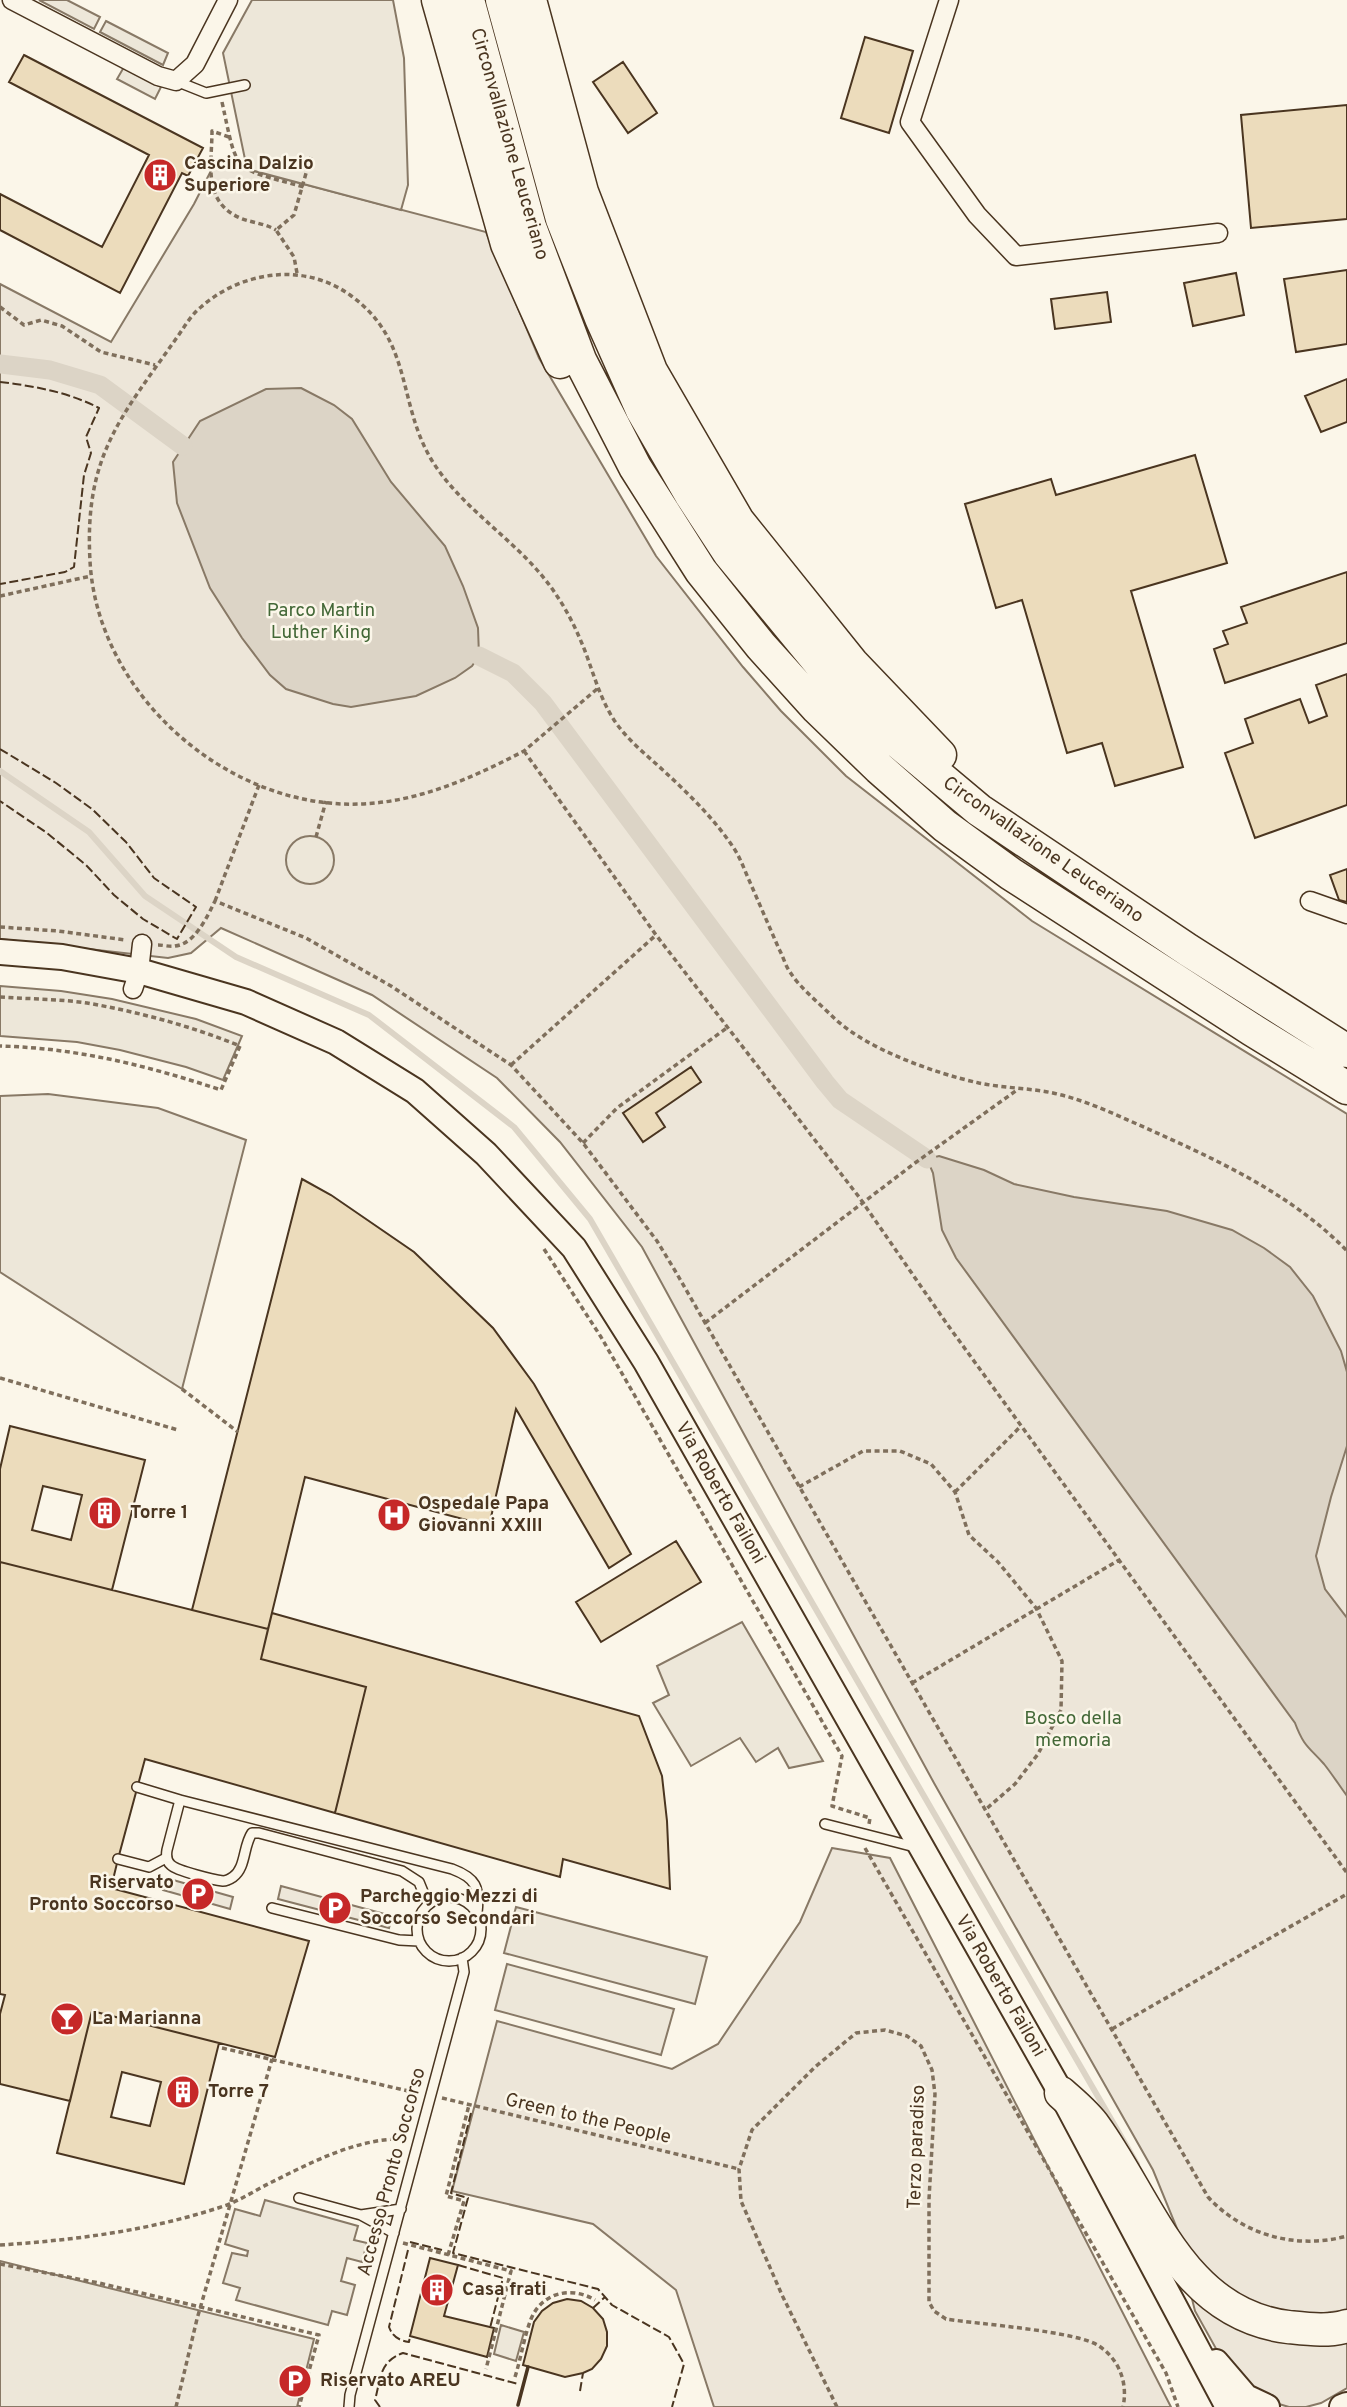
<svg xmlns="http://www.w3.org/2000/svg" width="1347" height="2407" font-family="Overpass,sans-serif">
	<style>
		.green { fill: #ede6d9; stroke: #887966; stroke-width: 2 }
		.parking { fill: #ede7d9; stroke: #887966; stroke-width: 2 }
		.water { fill: #dcd4c6; stroke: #887966; stroke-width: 2 }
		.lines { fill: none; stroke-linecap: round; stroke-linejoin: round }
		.stream { stroke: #dcd4c6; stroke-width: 6 }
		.canal { stroke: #dcd4c6; stroke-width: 19 }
		.building { fill: #ecdcbc; stroke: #4a3520; stroke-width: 2; fill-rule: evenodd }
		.lane-casing { stroke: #4a3520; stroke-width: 12 }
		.street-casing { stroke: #4a3520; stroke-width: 21 }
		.secondary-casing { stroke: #4a3520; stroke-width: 28 }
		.highway-casing { stroke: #4a3520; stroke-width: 35 }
		.path { stroke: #7f6f5c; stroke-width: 3.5; stroke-dasharray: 5 3.5; stroke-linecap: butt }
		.lane { stroke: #fbf6e9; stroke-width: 9 }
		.street { stroke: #fbf6e9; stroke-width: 18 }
		.secondary { stroke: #fbf6e9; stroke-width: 24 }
		.highway { stroke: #fbf6e9; stroke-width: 32 }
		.fence { stroke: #4a3520; stroke-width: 2; stroke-dasharray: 9 3.5; stroke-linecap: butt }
		.wall { stroke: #4a3520; stroke-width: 3.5 }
		.labels { text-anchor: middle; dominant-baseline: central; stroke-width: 5; stroke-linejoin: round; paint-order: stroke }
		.street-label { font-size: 19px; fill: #4a3520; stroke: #fbf6e9 }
		.poi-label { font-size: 19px; font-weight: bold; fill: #4a3520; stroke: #fbf6e9; text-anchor: start }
		.park-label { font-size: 19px; fill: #436837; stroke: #fbf6e9 }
	</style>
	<rect width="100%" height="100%" fill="#fbf6e9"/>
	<path class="green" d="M216,161L486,232L539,358L656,556L743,667L781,711L846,776L1032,921L1347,1114V2310L1316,2314L1270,2310L1240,2301L1187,2253L1153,2170L934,1783L642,1247L560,1142L497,1078L372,995L221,928L191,953L168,958L0,939V284L111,342L194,204Z
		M832,1848L890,1858L1171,2407H714L676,2290L593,2224L452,2191L497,2021L672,2069L718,2044L800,1922Z
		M1191,2295L1347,2335V2388L1321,2403L1306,2407H1289L1255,2397L1229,2372L1195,2311Z"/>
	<path class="parking" d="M39,0H67L100,17L94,29Z
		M252,0H393L404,58L408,185L401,210L247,169L223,53Z
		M106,21L168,53L163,65L100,32Z
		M124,67L161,87L155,99L117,79Z
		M286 860a24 24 0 1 1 48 0a24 24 0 1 1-48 0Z
		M0,986L61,991L112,999L196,1019L242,1036L223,1080L186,1067L120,1050L77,1042L0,1036Z
		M48,1094L158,1108L246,1140L182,1389L0,1272V1096Z
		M742,1622L823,1761L789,1768L778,1748L756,1762L740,1738L691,1766L653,1703L669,1695L657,1666Z
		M166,1878L233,1897L230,1909L163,1890Z
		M281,1886L392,1916L389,1928L278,1899Z
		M516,1907L707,1957L695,2004L504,1953Z
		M507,1964L674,2009L661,2055L495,2010Z
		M265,2200L358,2226L354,2240L367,2243L362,2262L347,2258L341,2281L355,2285L347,2315L332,2311L328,2325L236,2300L240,2288L223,2283L232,2253L247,2256L248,2251L225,2244L235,2209L260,2216Z
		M0,2261L314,2339L297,2407H0Z
		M501,2325L524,2332L516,2361L494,2354Z"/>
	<path class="water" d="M301,388L334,405L352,419L391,482L445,546L463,586L478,628L479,656L472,666L455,678L416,696L351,707L333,704L286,689L270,675L242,638L210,588L177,503L173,462L200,421L266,389Z
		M939,1156L984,1170L1014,1184L1074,1197L1167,1211L1232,1230L1264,1248L1290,1267L1313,1296L1341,1351L1347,1372V1446L1331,1497L1316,1556L1325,1589L1347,1618V1796C1339,1785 1332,1774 1324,1764C1309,1747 1304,1747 1295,1723L956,1258L942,1230L933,1173L927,1159Z"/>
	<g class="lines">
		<path class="stream" d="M0,771L89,832L145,896L236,957L369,1015L514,1127L590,1219L1137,2164"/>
		<path class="canal" d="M0,364L50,370L100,385L183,446
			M479,656L513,673L543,703L825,1082L840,1100L927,1159"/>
	</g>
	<path class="building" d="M865,37L913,51L889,133L841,118Z
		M24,55L203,148L188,176L182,173L120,293L0,230V194L102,247L149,155L9,82Z
		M623,62L657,113L628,133L593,82Z
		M1347,105V219L1251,228L1241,115Z
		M1347,270V344L1296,352L1284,279Z
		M1236,273L1244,315L1193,326L1184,283Z
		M1107,292L1111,322L1055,329L1051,299Z
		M1347,379V422L1321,432L1305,396Z
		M1195,455L1227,563L1131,591L1183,767L1115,786L1102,743L1067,753L1022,600L996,608L965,504L1051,479L1056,495Z
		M1347,572V643L1225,683L1214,649L1228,644L1223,631L1247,623L1241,607Z
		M1347,674V805L1255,838L1225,753L1253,743L1245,719L1300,699L1309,723L1327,716L1316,685Z
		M1347,869V902L1339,900L1330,875Z
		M691,1067L701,1082L656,1113L665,1127L643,1142L623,1113Z
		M302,1179L331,1195L414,1252L493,1328L534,1384L631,1554L609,1568L516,1409L489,1526L305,1477L268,1629L192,1610Z
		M10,1426L145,1460L112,1590L0,1562V1469ZM43,1486L82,1495L71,1540L32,1530Z
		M676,1541L701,1582L601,1642L576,1602Z
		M0,1562L268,1629L261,1659L366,1687L335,1813L145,1759L118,1859L111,1888L309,1941L275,2057L92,2011L70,2101L0,2084V2014L5,1995L0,1994Z
		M272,1613L639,1716L662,1776L667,1821L670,1889L563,1859L560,1877L335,1813L366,1687L261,1659Z
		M92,2011L219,2043L184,2184L57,2153ZM122,2072L161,2082L150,2126L111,2117Z
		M430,2258L458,2265L444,2316L494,2328L487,2357L410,2336Z
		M567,2299L581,2301L593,2308L603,2319L607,2332V2346L601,2359L592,2369L583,2373L565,2377L523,2365L534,2322L542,2311L553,2303Z"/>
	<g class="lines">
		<defs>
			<path id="lane" d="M176,81L206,93L245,85
				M137,1787L180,1800
				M825,1824L915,1847
				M118,1859L149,1867L166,1858
				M417 1929a32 32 0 1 1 64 0a32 32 0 1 1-64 0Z
				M428,1904L419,1882L402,1871L259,1833H252C243,1846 246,1868 233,1877C230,1879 225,1881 223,1881C214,1880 177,1871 171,1865C166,1861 166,1856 167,1850L180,1800L452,1869C476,1878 480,1887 477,1913
				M272,1908L399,1940L419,1941
				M299,2198L361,2215L394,2233
				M361,2215L401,2209
				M349,2407L350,2395L464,1972L462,1958"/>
			<path id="street" d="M12,0L158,76L176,81L195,64L228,0
				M949,0L910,122L977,215L1016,256L1218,233
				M1310,901L1347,914
				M133,989L139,971L142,944"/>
			<path id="secondary" d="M0,952L62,957L139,971L246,1002L336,1042L415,1091L486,1154L574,1248L646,1362L1061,2093L1228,2407
				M1216,2362L1246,2397L1267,2407
				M1342,2407L1347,2405"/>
			<path id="highway" d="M438,0L507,244L560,362
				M468,0L530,227L580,360L635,467L701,571L761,646L817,708L879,768L945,826L1011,874L1251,1029L1347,1088
				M502,0L562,219L601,318L642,410L691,495L729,553L827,672L873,721L979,810L1188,950L1347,1051
				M530,0L582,192L651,371L738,521L852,663L940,755
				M1061,2093C1072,2103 1086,2114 1095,2127C1150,2203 1181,2314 1288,2327C1307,2329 1329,2332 1347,2326"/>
		</defs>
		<use href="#lane" class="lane-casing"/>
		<use href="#street" class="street-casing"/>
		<use href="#secondary" class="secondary-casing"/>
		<use href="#highway" class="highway-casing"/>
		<path class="path" d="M222,102C238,175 231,167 304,187
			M229,137L212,131C212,164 202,201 240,218C252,223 264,223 276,230
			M297,273L294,257L276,230L294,215L311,156
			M0,307L24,325L41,320L62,326L101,352L155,365
			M0,596L91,576
			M597,689L524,751C472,778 419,802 360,804C227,809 97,694 90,561C84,456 121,417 178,336C185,326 191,315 201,307C242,271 304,262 350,295C413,340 397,401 431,459C463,512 523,543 557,596C568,612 578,633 585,651C594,675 600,698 614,720C628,741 648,756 666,773C690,795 715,820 733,847C740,857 744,869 749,880C759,903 769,926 779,949C783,956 785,965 790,972C800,988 819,1003 833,1017C866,1049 934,1073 979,1083C1003,1088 1029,1088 1053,1093C1086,1100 1116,1115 1146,1128C1217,1160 1292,1194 1347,1251
			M524,751L656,935L859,1197L947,1324L1347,1873
			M316,837L326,801
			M215,901L259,785
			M0,927L58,931L126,940
			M158,945C163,945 170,947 175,946C195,944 207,917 215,901L306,938L391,986L511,1065L583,1143L657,1241L677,1274L1208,2197C1243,2235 1296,2250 1347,2236
			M0,997C29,999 59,999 87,1003C139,1012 191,1026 240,1046L221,1090C149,1066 77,1048 0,1046
			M511,1065L656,935
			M583,1143L617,1108L728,1027
			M544,1249L601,1337L842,1756L832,1806L870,1818L869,1824
			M705,1323L915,1163L1017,1090
			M0,1378L178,1430
			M182,1389L238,1432
			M799,1487L863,1451H900L931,1464L955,1492L969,1535L998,1562L1036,1608L1062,1661L1061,1710L1038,1754L1015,1784L985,1810
			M955,1492L1021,1426
			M912,1683L1119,1560
			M865,1848L1166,2373L1178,2407
			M1112,2029L1347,1894
			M222,2048L417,2093
			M442,2098L739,2169
			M403,2243L511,2271L486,2369
			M0,2245C77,2240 154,2230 227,2205C242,2199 256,2190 270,2183C312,2162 359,2137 407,2139
			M448,2255L464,2201L446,2196L469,2105
			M0,2264L99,2283L319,2335L299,2407
			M515,2377C521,2358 524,2337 531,2319C542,2292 572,2286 595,2300
			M176,2407L197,2319L272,2059
			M837,2407L782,2295L741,2201L739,2169L752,2130L815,2067L856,2033L885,2030L907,2036L921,2046L932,2070L935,2094L929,2199V2302L934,2311L946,2319C977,2324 1077,2331 1099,2346C1120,2360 1128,2384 1123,2407"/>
		<use href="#lane" class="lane"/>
		<use href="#street" class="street"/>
		<use href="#secondary" class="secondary"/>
		<use href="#highway" class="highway"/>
		<path class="fence" d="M0,382C34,386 68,392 99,408L86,437L91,453L84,475L74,567L65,572L0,584
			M0,749L56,783L92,809L126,842L154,878L196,907L177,939L143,919L114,895L86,865L47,833L0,801
			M471,2113L451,2193L468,2198L453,2253L598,2289L612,2305L669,2337L684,2364L672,2407
			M410,2242L442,2250
			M408,2250L389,2327C393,2337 398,2340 409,2342L410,2336
			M458,2265L503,2278L490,2328
			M593,2308L605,2297
			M580,2391L583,2373
			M380,2407L375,2400C381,2378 379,2362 403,2353L518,2384"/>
		<path class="wall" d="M518,2405L528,2367"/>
	</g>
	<defs>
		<symbol id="building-disc" viewBox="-11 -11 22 22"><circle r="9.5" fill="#c62828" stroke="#fbf6e9"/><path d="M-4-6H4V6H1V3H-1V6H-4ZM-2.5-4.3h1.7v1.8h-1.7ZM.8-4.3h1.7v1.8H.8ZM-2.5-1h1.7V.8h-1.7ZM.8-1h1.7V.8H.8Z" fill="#fff"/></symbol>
		<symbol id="hospital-disc" viewBox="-11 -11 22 22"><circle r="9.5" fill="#c62828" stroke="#fbf6e9"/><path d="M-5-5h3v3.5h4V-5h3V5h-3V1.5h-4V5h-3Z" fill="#fff"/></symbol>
		<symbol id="parking-disc" viewBox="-11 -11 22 22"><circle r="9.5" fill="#c62828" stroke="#fbf6e9"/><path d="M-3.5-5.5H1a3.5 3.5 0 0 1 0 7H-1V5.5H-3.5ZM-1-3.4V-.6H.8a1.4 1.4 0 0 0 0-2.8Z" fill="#fff"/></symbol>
		<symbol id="bar-disc" viewBox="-11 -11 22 22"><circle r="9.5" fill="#c62828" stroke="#fbf6e9"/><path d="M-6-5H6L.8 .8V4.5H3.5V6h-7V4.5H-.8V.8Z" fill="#fff"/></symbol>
	</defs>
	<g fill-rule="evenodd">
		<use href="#building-disc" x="141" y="156" width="38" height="38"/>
		<use href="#building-disc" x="86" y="1494" width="38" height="38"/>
		<use href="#hospital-disc" x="375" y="1496" width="38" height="38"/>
		<use href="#parking-disc" x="179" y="1875" width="38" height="38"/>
		<use href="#parking-disc" x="316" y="1889" width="38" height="38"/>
		<use href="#bar-disc" x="48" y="2000" width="38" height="38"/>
		<use href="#building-disc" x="164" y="2073" width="38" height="38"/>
		<use href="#building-disc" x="418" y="2271" width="38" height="38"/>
		<use href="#parking-disc" x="276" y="2362" width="38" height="38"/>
	</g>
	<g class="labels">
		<g class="street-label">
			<text transform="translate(509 144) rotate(74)">Circonvallazione Leuceriano</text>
			<text transform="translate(1043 850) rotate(35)">Circonvallazione Leuceriano</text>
			<text transform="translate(720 1493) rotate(60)">Via Roberto Failoni</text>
			<text transform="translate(1000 1986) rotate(60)">Via Roberto Failoni</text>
			<text transform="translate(588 2119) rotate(13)">Green to the People</text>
			<text transform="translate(917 2147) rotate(-88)">Terzo paradiso</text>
			<text transform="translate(392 2172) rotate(-75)">Accesso Pronto Soccorso</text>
		</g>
		<g class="poi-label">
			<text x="184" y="164">Cascina Dalzio<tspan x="184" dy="22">Superiore</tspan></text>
			<text x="418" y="1504">Ospedale Papa<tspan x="418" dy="22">Giovanni XXIII</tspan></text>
			<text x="130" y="1513">Torre 1</text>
			<text x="174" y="1883" text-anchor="end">Riservato<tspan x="174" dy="22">Pronto Soccorso</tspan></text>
			<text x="360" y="1897">Parcheggio Mezzi di<tspan x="360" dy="22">Soccorso Secondari</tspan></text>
			<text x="92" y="2019">La Marianna</text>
			<text x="208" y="2092">Torre 7</text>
			<text x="462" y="2290">Casa frati</text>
			<text x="320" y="2381">Riservato AREU</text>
		</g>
		<g class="park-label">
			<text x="321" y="611">Parco Martin<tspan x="321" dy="22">Luther King</tspan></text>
			<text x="1073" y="1719">Bosco della<tspan x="1073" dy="22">memoria</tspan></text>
		</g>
	</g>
</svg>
